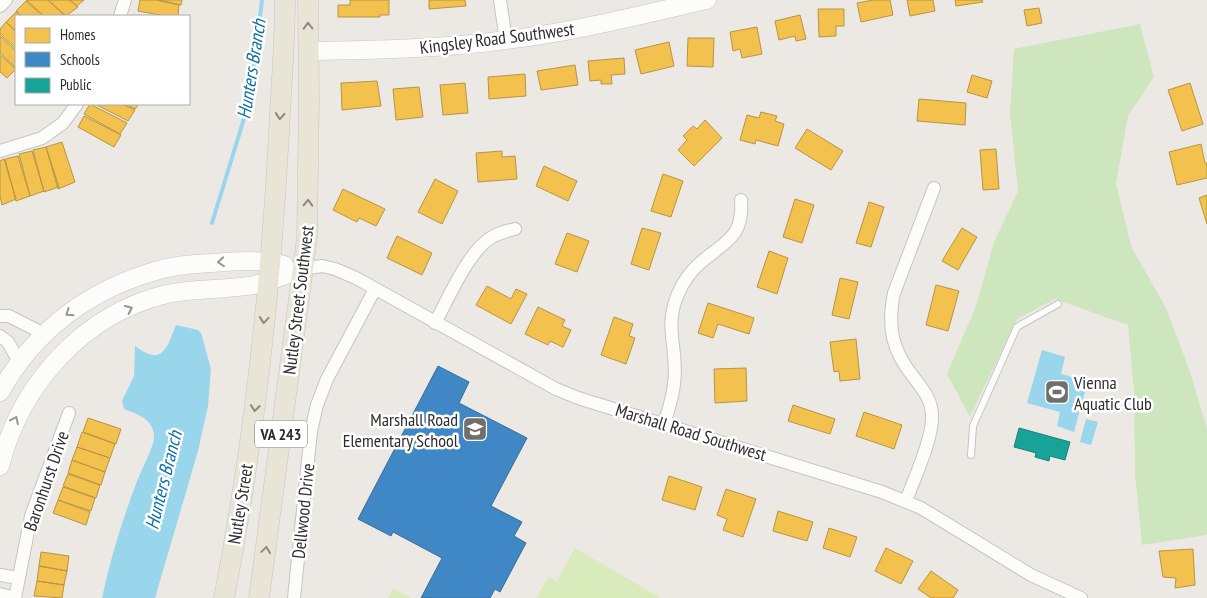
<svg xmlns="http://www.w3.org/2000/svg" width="1207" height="598" font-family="'PT Sans Narrow',sans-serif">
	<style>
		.green { fill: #cee6be }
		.pitch { fill: #d9eabb }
		.water { fill: #99d6ec }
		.homes { fill: #f2c14e; stroke: #b79544 }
		.schools { fill: #3f88c5; stroke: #3a6d98 }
		.public { fill: #17a398; stroke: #1e8078 }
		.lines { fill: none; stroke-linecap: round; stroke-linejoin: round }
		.stream { stroke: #99d6ec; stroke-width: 4 }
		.lane-casing { stroke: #c5c4c5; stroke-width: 8 }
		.street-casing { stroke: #c5c4c5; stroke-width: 14 }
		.secondary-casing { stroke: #c5c4c5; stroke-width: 19 }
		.primary-casing { stroke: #c6c5c4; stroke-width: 21 }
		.lane { stroke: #fcfcfb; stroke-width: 6 }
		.street { stroke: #fcfcfb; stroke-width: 12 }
		.secondary { stroke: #fcfcfb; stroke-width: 18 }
		.primary { stroke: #e8e4d6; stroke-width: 20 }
		.oneway { stroke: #8b8982 }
		.oneway2 { stroke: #959594 }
		.labels { text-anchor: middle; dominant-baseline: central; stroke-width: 5; stroke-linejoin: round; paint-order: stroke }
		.shield { fill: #fff; stroke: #6d6d6d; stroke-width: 1 }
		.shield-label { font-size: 16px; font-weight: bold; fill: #2e2e2e }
		.street-label { font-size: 18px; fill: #2e2e2e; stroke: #fff }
		.poi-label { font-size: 18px; fill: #2e2e2e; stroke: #fff; text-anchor: start }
		.water-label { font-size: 19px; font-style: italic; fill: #0d6fa3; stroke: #fff }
	</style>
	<rect width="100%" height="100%" fill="#ece8e4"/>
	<path class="green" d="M1140,24L1154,77L1128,116L1116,183L1131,246L1167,310L1190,372L1207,428V535L1142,545L1135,473L1134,392L1128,325L1055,299L1017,319L970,417L947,374L976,306L994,242L1018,191L1010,113L1014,49Z"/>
	<path class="pitch" d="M575,548L661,598H536L549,577L557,581Z
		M393,588L411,598H388Z"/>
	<path class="water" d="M176,325L198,330L201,333L211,369L208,406L198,451L155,598H102C110,560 122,521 136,484C139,475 154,446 154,438C155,420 138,414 124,409L122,401L134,376L135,346C140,349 148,355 153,355C167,357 171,335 176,325Z
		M1042,350L1065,357L1061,374L1088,381L1074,432L1057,426L1060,412L1027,403Z
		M1086,419L1098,422L1091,445L1080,442Z"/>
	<path class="homes" d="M26,0H48L65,16H44Z
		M48,0H69L78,7L66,16Z
		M70,0H84L77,6Z
		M140,0H156L179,5L178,16H165L138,11Z
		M159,0H182L181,5Z
		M350,0H389V15H380V17H338V5H350Z
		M429,0H465L466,6L429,9Z
		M873,0H890L893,15L861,22L857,3Z
		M907,0H933L935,11L910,16Z
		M955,0H982L983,2L956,6Z
		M26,1L43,16H22L16,11Z
		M1039,8L1042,23L1027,26L1024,10Z
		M818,9H844V26H836V36L819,37Z
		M16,12L21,16H16V31L6,22Z
		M800,15L806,39L796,41L795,36L779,40L775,21Z
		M6,22L16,32V49L0,34V29Z
		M757,27L762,54L742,58L740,49L733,51L730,32Z
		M0,36L16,51V68L0,53Z
		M688,38H714L713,67L687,66Z
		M669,42L674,66L641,74L635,50Z
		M0,55L16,69L7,78L0,72Z
		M624,58L625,74L611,75L612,84H601V80L590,81L588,61Z
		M575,65L578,85L541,90L537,71Z
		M525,74L526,96L489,99L488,77Z
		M972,75L992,81L987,98L967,92Z
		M377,81L381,106L342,110L341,83Z
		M465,83L468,113L443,115L440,85Z
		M1190,83L1203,124L1182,131L1168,90Z
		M419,87L423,117L396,120L393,89Z
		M919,99L966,103L965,125L917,121Z
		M90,104L127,123L120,134L84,114Z
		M95,104H122L135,110L128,121Z
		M125,104H139L135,109Z
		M761,112L777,116L775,121L784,124L778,146L756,140L755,144L740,140L747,115L759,118Z
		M84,116L121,135L114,147L78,127Z
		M705,120L722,138L694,166L678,150L687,140L683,136L693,126L697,129Z
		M807,129L843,151L831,170L795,148Z
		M62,142L75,182L58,189L46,147Z
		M1201,144L1205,163H1207V178L1177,185L1169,152Z
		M46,147L59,187L44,192L33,150Z
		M996,149L999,189L983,190L980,150Z
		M32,151L44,191L30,196L19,154Z
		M502,151V157L515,156L517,179L478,182L476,153Z
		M18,156L30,196L16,201L5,159Z
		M4,159L16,199L2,205L0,196V161Z
		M544,166L577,181L568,201L536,186Z
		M663,174L683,181L671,217L651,211Z
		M435,179L458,191L442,224L418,212Z
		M343,189L385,209L376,226L359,218L357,222L333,210Z
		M1207,195V224L1199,198Z
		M795,199L814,205L802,243L783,237Z
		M869,202L884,207L871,247L856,243Z
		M642,228L661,233L649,270L631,264Z
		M962,228L977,237L958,270L942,261Z
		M567,233L589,241L577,272L555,264Z
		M397,236L432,253L422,275L387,258Z
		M769,251L788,258L777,294L757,287Z
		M840,278L858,282L849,319L832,315Z
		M936,285L959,291L948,331L926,325Z
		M487,286L511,299L516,289L527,294L511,324L476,305Z
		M708,303L754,318L749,334L718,324L713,338L698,333Z
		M538,307L565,320L562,326L571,330L563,347L550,341L548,345L525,334Z
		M614,317L633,324L629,336L635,338L626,364L601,355Z
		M856,339L860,379L840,381L839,371L834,372L830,342Z
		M746,368L747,401L715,403L714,369Z
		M793,405L835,419L830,434L788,421Z
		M864,412L902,425L894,449L856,436Z
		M88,418L121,429L116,444L83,432Z
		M82,432L115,444L110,458L77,447Z
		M77,447L110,458L105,472L72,460Z
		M72,460L105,472L101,485L68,473Z
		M68,474L100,485L96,498L63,486Z
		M669,476L702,487L695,510L662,500Z
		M63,487L95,498L91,511L58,500Z
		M726,489L756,499L743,537L723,530L727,519L717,515Z
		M58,500L90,512L86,525L53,513Z
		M778,511L813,522L807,541L773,531Z
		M829,528L857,537L850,557L823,548Z
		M886,548L913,561L901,584L875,571Z
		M1193,549L1195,585L1175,588L1176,578L1163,577L1159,551Z
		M41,552L69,556L67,571L39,566Z
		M39,566L67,571L64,585L37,581Z
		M931,571L958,590L953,598H931L918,589Z
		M37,581L64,585L62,598L34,596Z"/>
	<path class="schools" d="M438,366L469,382L459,403L527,438L491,506L522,522L514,536L526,543L500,592L495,589L490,598H421L442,558L393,532L391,536L358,519Z"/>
	<path class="public" d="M1019,428L1070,442L1065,460L1050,456L1049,461L1035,457L1036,453L1014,447Z"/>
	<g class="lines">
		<path class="stream" d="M212,223L250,99L262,0"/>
		<defs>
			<path id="lane" d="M971,455L973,426L1017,327L1058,304"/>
			<path id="street" d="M500,0L506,40
				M0,6L6,0
				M120,16L125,0
				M0,151L42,138L63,123L77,104
				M302,269L322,266L335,269L356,278L556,389L578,398L882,492L921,508L1031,575L1081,598
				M0,316H9L44,334
				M435,323C448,299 468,253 489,239C497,233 506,231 515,229
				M0,336L8,342L19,362
				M664,424C668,411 673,397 674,384C679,351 663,328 678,294C683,282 691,271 700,263C724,242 744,238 741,200
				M906,501C914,479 933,438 932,416C932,401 924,391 915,379C892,351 887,328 894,293L934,188
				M0,575L18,578
				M0,594L15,598
				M15,598L31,516L69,413
				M294,598L311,431L317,405L327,379L375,289"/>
			<path id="secondary" d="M308,51C374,50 440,49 506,40C574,32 640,15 707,0
				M0,392C35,330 90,289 159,270C176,265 194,264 212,263C236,261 260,259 284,265
				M0,466C21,384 83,314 167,294C196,288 226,290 254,285C271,282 286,274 302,269"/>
			<path id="primary" d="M224,598C254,444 271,289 279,132C281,88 285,44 285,0
				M259,598L307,238L309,98L308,0"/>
		</defs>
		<use href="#lane" class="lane-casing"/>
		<use href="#street" class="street-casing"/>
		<use href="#secondary" class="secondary-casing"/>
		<use href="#primary" class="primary-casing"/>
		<use href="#lane" class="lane"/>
		<use href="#street" class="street"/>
		<use href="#secondary" class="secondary"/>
		<use href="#primary" class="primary"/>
	</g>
	<defs><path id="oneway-chevron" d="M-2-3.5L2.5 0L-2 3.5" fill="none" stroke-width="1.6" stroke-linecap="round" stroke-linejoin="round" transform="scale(1.25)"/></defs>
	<g class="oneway">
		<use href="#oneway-chevron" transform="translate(308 26) rotate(-91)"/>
		<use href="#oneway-chevron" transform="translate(280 116) rotate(95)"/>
		<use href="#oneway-chevron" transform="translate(308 203) rotate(-88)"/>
		<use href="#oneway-chevron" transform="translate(264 320) rotate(95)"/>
		<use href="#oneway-chevron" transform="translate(255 408) rotate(96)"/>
		<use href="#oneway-chevron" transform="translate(266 550) rotate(-82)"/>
	</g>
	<g class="oneway2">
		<use href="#oneway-chevron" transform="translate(221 262) rotate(175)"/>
		<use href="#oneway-chevron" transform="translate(129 309) rotate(-25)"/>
		<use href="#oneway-chevron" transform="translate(69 313) rotate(146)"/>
		<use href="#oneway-chevron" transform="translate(15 420) rotate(-65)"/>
	</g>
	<defs>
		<symbol id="stadium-square" viewBox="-11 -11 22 22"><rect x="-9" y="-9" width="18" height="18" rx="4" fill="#706f6e" stroke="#fff"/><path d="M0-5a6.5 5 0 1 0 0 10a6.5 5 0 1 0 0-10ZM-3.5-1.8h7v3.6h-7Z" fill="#fff"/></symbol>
		<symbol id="school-square" viewBox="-11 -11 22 22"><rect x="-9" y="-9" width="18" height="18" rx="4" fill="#706f6e" stroke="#fff"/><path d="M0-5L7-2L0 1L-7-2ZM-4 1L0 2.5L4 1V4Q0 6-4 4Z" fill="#fff"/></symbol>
	</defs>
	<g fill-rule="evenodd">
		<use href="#stadium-square" x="1043" y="378" width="28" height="28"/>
		<use href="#school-square" x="461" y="415" width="28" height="28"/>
	</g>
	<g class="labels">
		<rect class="shield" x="255" y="420.5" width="52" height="27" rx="4"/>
		<g class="shield-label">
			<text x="281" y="434">VA 243</text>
		</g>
		<g class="street-label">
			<text transform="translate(497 38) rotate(-7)">Kingsley Road Southwest</text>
			<text transform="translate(298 300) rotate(-83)">Nutley Street Southwest</text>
			<text transform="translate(691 432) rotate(17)">Marshall Road Southwest</text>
			<text transform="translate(46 481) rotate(-71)">Baronhurst Drive</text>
			<text transform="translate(240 504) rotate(-81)">Nutley Street</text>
			<text transform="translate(303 511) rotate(-84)">Dellwood Drive</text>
		</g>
		<g class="poi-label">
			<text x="1074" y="382">Vienna<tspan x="1074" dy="21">Aquatic Club</tspan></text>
			<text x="458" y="419" text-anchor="end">Marshall Road<tspan x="458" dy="21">Elementary School</tspan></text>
		</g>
		<g class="water-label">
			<text transform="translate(251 69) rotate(-81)">Hunters Branch</text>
			<text transform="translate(163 480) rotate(-76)">Hunters Branch</text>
		</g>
	</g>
	<rect x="15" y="15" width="175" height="90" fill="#ffffff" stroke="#ababab"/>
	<rect x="25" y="28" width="25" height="15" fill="#f2c14e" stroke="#ababab"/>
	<text x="60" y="40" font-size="15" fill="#2e2e2e">Homes</text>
	<rect x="25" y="52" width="25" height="15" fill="#3f88c5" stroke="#ababab"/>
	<text x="60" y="65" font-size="15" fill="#2e2e2e">Schools</text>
	<rect x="25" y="78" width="25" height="15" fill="#17a398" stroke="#ababab"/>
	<text x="60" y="90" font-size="15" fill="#2e2e2e">Public</text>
</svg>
